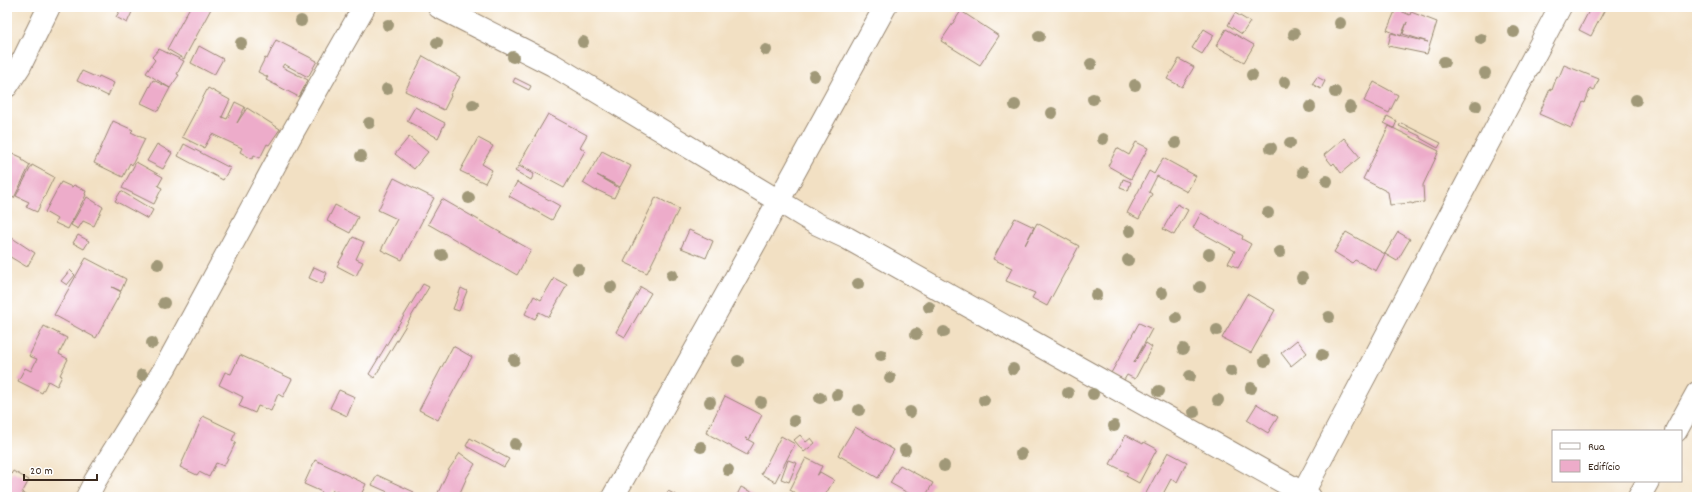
<svg xmlns="http://www.w3.org/2000/svg" width="1704" height="504" font-family="Dekko,sans-serif">
	<style>
		.building { fill: #edacca }
		.lines { fill: none; stroke-linecap: round; stroke-linejoin: round }
		.street-casing { stroke: #968570; stroke-width: 24 }
		.street { stroke: #fff; stroke-width: 22 }
		.tree { fill: #a09878 }
	</style>
	<rect width="100%" height="100%" fill="#fff"/>
	<filter id="ink" filterUnits="userSpaceOnUse"><feTurbulence type="fractalNoise" baseFrequency=".025" numOctaves="2"/><feDisplacementMap in="SourceGraphic" scale="8" xChannelSelector="R" yChannelSelector="G"/><feConvolveMatrix kernelMatrix="1 2 1 2 8 2 1 2 1" color-interpolation-filters="sRGB"/></filter>
	<filter id="wash" filterUnits="userSpaceOnUse"><feTurbulence type="fractalNoise" baseFrequency=".012" numOctaves="4" result="noise"/><feDisplacementMap in="SourceGraphic" scale="16" xChannelSelector="R" yChannelSelector="G"/><feGaussianBlur stdDeviation="0.9" result="paint"/><feColorMatrix in="noise" values="0 0 0 0 0 0 0 0 0 0 0 0 0 0 0 0 0 1.4 0 .05"/><feComposite in="paint" operator="in"/></filter>
	<g filter="url(#wash)">
		<rect width="100%" height="100%" fill="#f2e0c3"/>
		<g id="blocks">
			<path class="building" d="M122,7L132,12L127,23L116,17Z
				M190,7H212L184,59L167,49Z
				M1591,7H1606L1591,36L1579,30Z
				M1396,9L1410,15L1411,12L1437,22L1427,54L1388,46L1391,33L1428,42L1403,34L1407,22L1401,36L1387,30Z
				M961,11L999,36L980,65L941,41Z
				M1235,13L1250,22L1242,34L1228,25Z
				M1204,29L1214,35L1202,54L1192,48Z
				M1226,29L1254,45L1244,62L1216,46Z
				M276,40L317,61L308,77L284,64L282,67L308,80L299,97L266,80L268,77L258,72L265,58L267,59Z
				M199,46L223,59L214,75L191,63Z
				M159,49L184,61L177,74L179,75L170,88L158,111L141,103L153,80L170,88L146,73L155,60L152,57Z
				M423,56L460,77L450,95L451,96L444,110L405,91Z
				M1179,59L1194,67L1182,87L1167,79Z
				M1564,65L1599,79L1594,91L1590,89L1585,103L1583,102L1571,128L1539,114L1550,89L1552,90L1557,76L1559,77Z
				M82,71L98,78L99,76L114,83L108,96L77,81Z
				M1317,77L1325,81L1321,89L1312,84Z
				M515,78L531,86L529,90L513,82Z
				M1374,82L1398,95L1389,113L1364,101Z
				M208,88L230,100L222,117L227,119L235,102L245,107L237,123L247,108L280,129L269,145L267,144L260,158L254,155L252,159L240,152L242,148L212,134L204,148L182,137Z
				M415,107L445,123L438,138L407,121Z
				M548,114L587,135L580,147L585,151L564,188L519,164Z
				M1387,116L1397,121L1394,128L1384,123Z
				M113,121L133,130L131,132L145,139L132,165L130,163L123,177L94,163Z
				M1401,123L1441,143L1438,148L1420,138V136L1399,126Z
				M1389,126L1439,151L1423,185L1424,202L1414,203L1413,204L1411,203L1390,205L1388,192L1363,179Z
				M409,137L428,152L414,169L395,154Z
				M478,138L493,146L482,164L492,170L485,183L460,171Z
				M1344,138L1360,157L1341,173L1334,163L1332,165L1324,155Z
				M1136,142L1148,148L1131,179L1108,166L1117,148L1129,155Z
				M157,144L172,153L163,169L147,161Z
				M184,144L230,168L223,180L178,156Z
				M602,151L631,166L620,187L597,175L619,188L614,198L597,190L596,191L583,183Z
				M10,152L23,158L22,160L30,165L14,198L7,195V158Z
				M1163,158L1196,176L1187,192L1157,176L1149,192L1152,194L1139,219L1127,213L1149,171L1154,174Z
				M136,162L163,177L158,186L162,188L154,204L122,188Z
				M32,165L54,177L37,212L26,207L29,202L16,196Z
				M519,166L534,174L531,180L515,171Z
				M394,178L434,198L402,260L381,250L397,219L378,210Z
				M1123,179L1131,182L1128,191L1120,188Z
				M61,182L72,187L74,185L86,191L85,194L86,195L68,229L55,223L57,219L45,212Z
				M517,182L560,206L552,220L509,196Z
				M121,191L153,210L148,219L115,201Z
				M87,197L103,207L94,226L83,221L78,229L71,225Z
				M656,197L679,209L647,273L624,262Z
				M442,199L531,250L517,275L428,224Z
				M1177,204L1188,210L1174,235L1163,229Z
				M335,205L358,217L350,233L327,221Z
				M1201,213L1243,236L1242,239L1251,244L1238,268L1228,263L1235,251L1193,228Z
				M1015,218L1034,227L1025,245L1037,223L1079,246L1047,306L1032,298L1035,293L1006,281L1012,268L993,259Z
				M689,230L713,241L706,258L681,248Z
				M1346,232L1385,254L1376,271L1355,260L1352,263L1334,252Z
				M1398,232L1410,239L1397,261L1385,254Z
				M78,235L89,241L84,249L73,243Z
				M9,236L35,253L27,267L7,255V239Z
				M353,237L364,242L356,259L363,262L356,276L337,266Z
				M86,258L126,279L121,291L112,287L121,292L96,338L54,315Z
				M314,267L327,273L322,284L309,278Z
				M70,270L75,275L67,285L61,281Z
				M554,278L567,285L549,317L539,312L535,319L525,314L534,296L541,300Z
				M423,284L429,287L374,378L369,374Z
				M641,287L651,293L625,337L616,332Z
				M461,288L467,291L459,311L453,309Z
				M1247,294L1275,310L1251,353L1222,338Z
				M1139,323L1152,329L1134,363L1146,343L1152,347L1135,379L1127,375L1124,380L1111,373Z
				M44,326L67,338L59,354L68,359L60,375L62,376L57,386L48,381L42,393L18,381L25,368L31,371L37,359L29,356Z
				M1297,340L1307,353L1291,366L1281,353Z
				M453,346L472,357L438,420L419,410Z
				M240,355L292,379L283,397L278,394L271,411L258,406L255,413L239,406L243,397L219,385L225,372L231,374Z
				M339,390L355,397L347,416L330,408Z
				M725,396L762,415L749,440L745,438L754,443L747,455L706,433Z
				M1257,404L1278,417L1268,433L1247,420Z
				M203,416L236,432L232,440L236,442L224,466L216,463L209,477L199,472L197,475L180,467Z
				M855,427L894,450L878,478L838,455Z
				M800,435L806,442L811,438L815,443L804,452L794,440Z
				M1126,435L1143,444L1144,442L1157,449L1139,483L1126,476L1128,473L1110,464Z
				M781,436L795,444L775,482L761,474Z
				M470,438L509,459L504,467L466,446Z
				M1168,452L1187,462L1177,482L1171,479L1163,494L1165,496L1164,497H1144Z
				M460,453L475,464L467,477L459,495L463,497H436L449,469Z
				M806,458L822,466L817,476L820,472L834,480L824,497L807,496L802,497L790,490Z
				M315,460L366,484L360,497H354L347,494L346,496L333,490L330,497H320L322,492L304,484Z
				M788,460L797,463L789,482L781,479Z
				M900,465L933,483L925,497H915L890,483Z
				M13,471L29,480L22,493L30,497H7V481Z
				M377,475L414,492L411,497H399L372,485Z
				M741,487L761,497H736Z
				M668,491L680,497H665Z"/>
		</g>
	</g>
	<g filter="url(#ink)">
		<use href="#blocks" fill-opacity="0" stroke="#968570" stroke-width="1"/>
		<g class="lines">
			<defs>
				<path id="street" d="M439,7L553,65L815,223L847,238L1310,497
					M7,86L20,66L49,7
					M1676,431L1697,393
					M87,497L95,481L165,368L290,137L364,7
					M613,497L778,202L885,7
					M1301,497L1560,7
					M1639,497L1648,481"/>
			</defs>
			<use href="#street" class="street-casing"/>
			<use href="#street" class="street"/>
		</g>
		<g class="tree">
			<circle cx="301" cy="21" r="6"/>
			<circle cx="1340" cy="23" r="6"/>
			<circle cx="388" cy="25" r="6"/>
			<circle cx="1514" cy="32" r="6"/>
			<circle cx="1294" cy="34" r="6"/>
			<circle cx="1039" cy="36" r="6"/>
			<circle cx="1481" cy="39" r="6"/>
			<circle cx="583" cy="42" r="6"/>
			<circle cx="241" cy="43" r="6"/>
			<circle cx="437" cy="43" r="6"/>
			<circle cx="766" cy="50" r="6"/>
			<circle cx="513" cy="57" r="6"/>
			<circle cx="1444" cy="62" r="6"/>
			<circle cx="1091" cy="64" r="6"/>
			<circle cx="1485" cy="73" r="6"/>
			<circle cx="1252" cy="75" r="6"/>
			<circle cx="814" cy="76" r="6"/>
			<circle cx="1285" cy="82" r="6"/>
			<circle cx="1135" cy="85" r="6"/>
			<circle cx="387" cy="89" r="6"/>
			<circle cx="1335" cy="92" r="6"/>
			<circle cx="1093" cy="99" r="6"/>
			<circle cx="1636" cy="100" r="6"/>
			<circle cx="473" cy="105" r="6"/>
			<circle cx="1015" cy="105" r="6"/>
			<circle cx="1476" cy="106" r="6"/>
			<circle cx="1310" cy="107" r="6"/>
			<circle cx="1350" cy="107" r="6"/>
			<circle cx="1052" cy="113" r="6"/>
			<circle cx="369" cy="123" r="6"/>
			<circle cx="1103" cy="139" r="6"/>
			<circle cx="1176" cy="143" r="6"/>
			<circle cx="1290" cy="143" r="6"/>
			<circle cx="1271" cy="148" r="6"/>
			<circle cx="361" cy="156" r="6"/>
			<circle cx="1303" cy="172" r="6"/>
			<circle cx="1327" cy="181" r="6"/>
			<circle cx="469" cy="198" r="6"/>
			<circle cx="1268" cy="213" r="6"/>
			<circle cx="1130" cy="231" r="6"/>
			<circle cx="1280" cy="252" r="6"/>
			<circle cx="1209" cy="254" r="6"/>
			<circle cx="442" cy="255" r="6"/>
			<circle cx="1128" cy="260" r="6"/>
			<circle cx="158" cy="264" r="6"/>
			<circle cx="578" cy="269" r="6"/>
			<circle cx="672" cy="275" r="6"/>
			<circle cx="1302" cy="278" r="6"/>
			<circle cx="858" cy="284" r="6"/>
			<circle cx="611" cy="287" r="6"/>
			<circle cx="1200" cy="287" r="6"/>
			<circle cx="1162" cy="293" r="6"/>
			<circle cx="1096" cy="295" r="6"/>
			<circle cx="164" cy="303" r="6"/>
			<circle cx="929" cy="307" r="6"/>
			<circle cx="1329" cy="317" r="6"/>
			<circle cx="1176" cy="318" r="6"/>
			<circle cx="1217" cy="330" r="6"/>
			<circle cx="944" cy="332" r="6"/>
			<circle cx="916" cy="334" r="6"/>
			<circle cx="152" cy="343" r="6"/>
			<circle cx="1183" cy="349" r="6"/>
			<circle cx="881" cy="355" r="6"/>
			<circle cx="1322" cy="355" r="6"/>
			<circle cx="514" cy="360" r="6"/>
			<circle cx="738" cy="361" r="6"/>
			<circle cx="1265" cy="361" r="6"/>
			<circle cx="1013" cy="369" r="6"/>
			<circle cx="1231" cy="371" r="6"/>
			<circle cx="142" cy="375" r="6"/>
			<circle cx="1190" cy="376" r="6"/>
			<circle cx="890" cy="378" r="6"/>
			<circle cx="1251" cy="388" r="6"/>
			<circle cx="1159" cy="391" r="6"/>
			<circle cx="1068" cy="393" r="6"/>
			<circle cx="1093" cy="394" r="6"/>
			<circle cx="837" cy="395" r="6"/>
			<circle cx="820" cy="398" r="6"/>
			<circle cx="984" cy="400" r="6"/>
			<circle cx="1218" cy="400" r="6"/>
			<circle cx="710" cy="402" r="6"/>
			<circle cx="761" cy="402" r="6"/>
			<circle cx="859" cy="410" r="6"/>
			<circle cx="910" cy="412" r="6"/>
			<circle cx="1194" cy="412" r="6"/>
			<circle cx="794" cy="421" r="6"/>
			<circle cx="1114" cy="426" r="6"/>
			<circle cx="515" cy="444" r="6"/>
			<circle cx="701" cy="447" r="6"/>
			<circle cx="905" cy="450" r="6"/>
			<circle cx="1021" cy="454" r="6"/>
			<circle cx="944" cy="466" r="6"/>
			<circle cx="728" cy="470" r="6"/>
		</g>
	</g>
	<rect width="1704" height="504" fill="none" stroke="#fff" stroke-width="24"/>
	<rect x="1552" y="430" width="130" height="52" fill="#ffffff" stroke="#b1aaa5"/>
	<rect x="1560" y="443" width="20" height="6" fill="#ffffff" stroke="#b1aaa5"/>
	<text x="1588" y="450" font-size="12" fill="#3b2a1e">Rua</text>
	<rect x="1560" y="460" width="20" height="12" fill="#edacca" stroke="#b1aaa5"/>
	<text x="1588" y="470" font-size="12" fill="#3b2a1e">Edifício</text>
	<path d="M24 474v6h73v-6" fill="none" stroke="#3b2a1e" stroke-width="2"/>
	<text x="30" y="474" font-size="12" fill="#3b2a1e" stroke="#ffffff" stroke-width="3" paint-order="stroke">20 m</text>
</svg>
